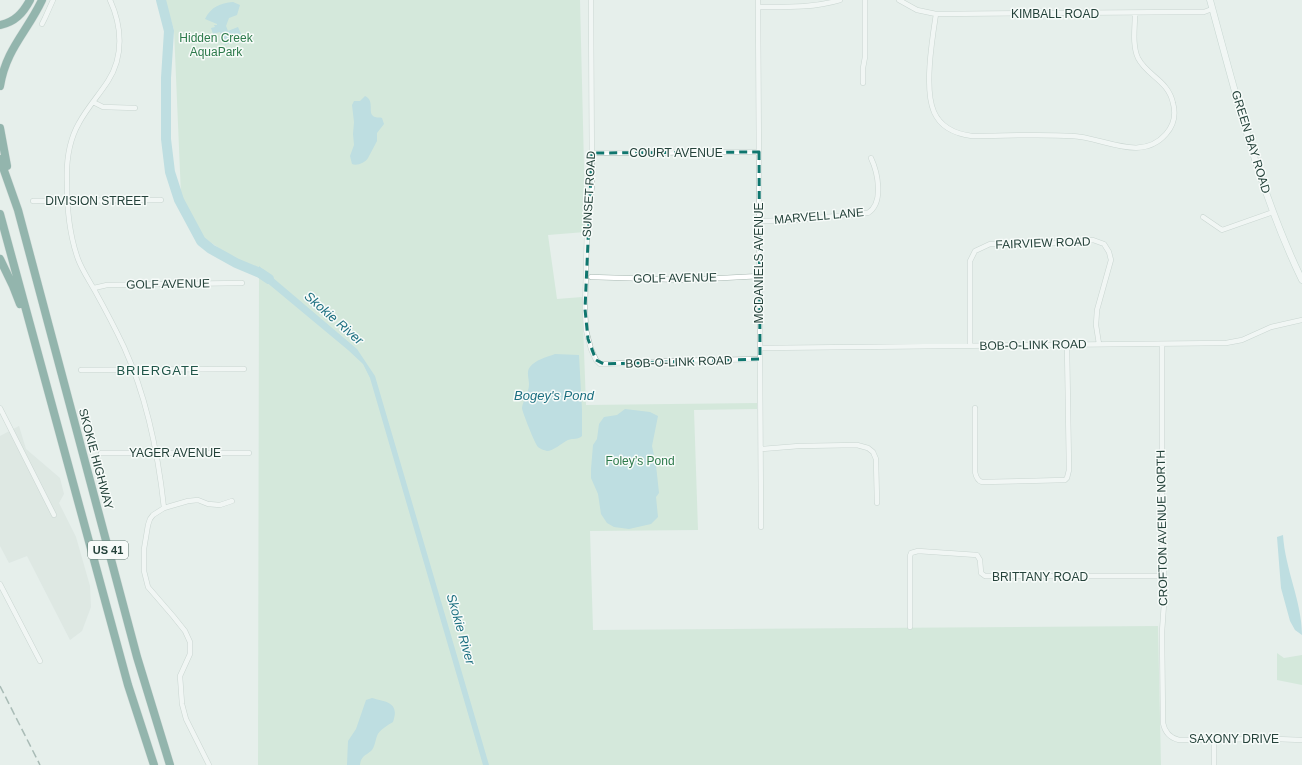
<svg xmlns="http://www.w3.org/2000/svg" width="1302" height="765" font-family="Helvetica,sans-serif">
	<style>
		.built { fill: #d4dfda }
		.green { fill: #bfe0c8 }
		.water { fill: #8ec9d4 }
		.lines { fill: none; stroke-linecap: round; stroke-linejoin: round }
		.river { stroke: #8ec9d4; stroke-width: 10 }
		.minor-casing { stroke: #a8b8b2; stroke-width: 5.5 }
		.secondary-casing { stroke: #a4bbb3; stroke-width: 7 }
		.motorway-casing { stroke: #c2cac8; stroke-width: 9 }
		.minor { stroke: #fff; stroke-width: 4.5 }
		.secondary { stroke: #fff; stroke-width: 6 }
		.motorway { stroke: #2f6f62; stroke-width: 8 }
		.rail { stroke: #5f7d75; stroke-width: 1.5; stroke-dasharray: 8 4; stroke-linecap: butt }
		.marked { fill: none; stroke: #0f766e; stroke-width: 3; stroke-dasharray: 8 5; stroke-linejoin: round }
		.labels { text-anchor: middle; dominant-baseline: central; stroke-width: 3; stroke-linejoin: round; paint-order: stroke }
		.shield { fill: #f7fbf9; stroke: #637a73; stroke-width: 1 }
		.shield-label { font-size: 11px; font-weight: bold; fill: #24423a }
		.street-label { font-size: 12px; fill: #24423a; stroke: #f7fbf9 }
		.park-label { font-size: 12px; fill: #2d7a4b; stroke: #f7fbf9 }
		.water-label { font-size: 13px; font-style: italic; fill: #1c6f80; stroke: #f7fbf9 }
		.neighbourhood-label { font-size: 13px; letter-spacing: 1px; fill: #1f5548; stroke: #f7fbf9 }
	</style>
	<rect width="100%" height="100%" fill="#e6efeb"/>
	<path class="built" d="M19,426L26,449L60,478L64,494L59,503L76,537L90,586L91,607L82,631L70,640L27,556L9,563L0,546V436Z"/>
	<path class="green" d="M165,0H580L584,166L585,232L548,235L557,299L582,297L586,405L757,403V409L694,410L698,530L590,531L593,630L1158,626L1161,765H258L259,276L203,237L181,195L174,30Z
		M1277,653L1284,658L1302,655V685L1277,680Z"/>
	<path class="water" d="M233,2L240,5L237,15L229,18L226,26L228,31L238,27L243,38L225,45L220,32L213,34L211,28L215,27L214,25H217V24L205,19C211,7 220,3 233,2Z
		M365,96C376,101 366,114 375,117C378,118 380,117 382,118L384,124L377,133V141L368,158C365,163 357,166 352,164L350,156L354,145L353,134L354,122L352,105L354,101H360Z
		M259,266L357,349L375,376L489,765H483L370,378L363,364L348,350L259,276Z
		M555,354L579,355L582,410V436C578,440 573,438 568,440C562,443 553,451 547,451C544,450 540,449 538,447C535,444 522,411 522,408C523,400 529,393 529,384C529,378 526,372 530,367C535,360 547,357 555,354Z
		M625,409L650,412L658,416L652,446L656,465L659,493L656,497L658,517L651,524L629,529L614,527L607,523L601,514L598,494L591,478V469L593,445L597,439L599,424L604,417L617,415Z
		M1283,535C1285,569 1302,602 1302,635L1295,630L1290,621L1281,588L1277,537Z
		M372,698C386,702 400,702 393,722C388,725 379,730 377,736C375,741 375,747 371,751C365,756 361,756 360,765H347L348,741L356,729L366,700Z"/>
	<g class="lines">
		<path class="river" d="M161,0L169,31L166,78V139L170,172L179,200L201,241L211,249L236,263L260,273L269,279"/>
		<defs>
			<path id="minor" d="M110,0C122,26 124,56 108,81C99,95 87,108 79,123C68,142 66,163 67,184C67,210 69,234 78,259C82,270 89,280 95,291C105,309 115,328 124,347C147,398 158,452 164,508
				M591,0L592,186L587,228L585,309L586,330L591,349L596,360L600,364H604L670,361L760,359
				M758,0L761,527
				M899,0L917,10L936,14L1185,12H1204L1212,9
				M758,7C786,7 813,8 840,0
				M936,14C932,40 924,89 934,112C941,128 956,134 972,136C1005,136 1038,134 1072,136C1103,137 1141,163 1166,134C1174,125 1176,114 1173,103C1168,80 1147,76 1138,58C1132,45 1135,27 1135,13
				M42,24L45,18L53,0
				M863,83V68L865,57V0
				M93,102L103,107L135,108
				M592,153L759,152
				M33,201L161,200
				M1203,217L1222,230L1273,212
				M759,221L795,220L868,213C884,203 878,173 871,158
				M591,277L685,280L760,276
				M94,288L107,285L242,283
				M1162,344V540L1165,589L1162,632L1163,723C1165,733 1170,738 1179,740L1276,739L1302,740
				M970,346V261L975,251L990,244L1061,243L1093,240L1104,244L1109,252L1111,260L1097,310L1096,325L1099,344
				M760,348L1226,343L1242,340L1271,327L1302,320
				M81,370L244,369
				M0,408L54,515
				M975,408V472C976,477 978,481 982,482L1065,480L1067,478L1069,470L1067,345
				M761,449L799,446L857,445L868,448L873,452L876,459L877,503
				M101,453H249
				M0,584L40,661
				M910,627V556L911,553L918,551L977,555L980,560L981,573L985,576H1164
				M1214,739V765
				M209,765L186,719L182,704L180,676L190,654V642L185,631L173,616L148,587L144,571V549L148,525L150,519L153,515L164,508L188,501L198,500L208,504L220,505L232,501"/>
			<path id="secondary" d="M1210,0C1236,95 1259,191 1302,280"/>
			<path id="motorway" d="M0,25C15,22 23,13 30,0
				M0,86C6,49 27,32 42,0
				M0,128L7,166
				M0,159L18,210L137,657L170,765
				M0,214L128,685L154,765
				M0,259L13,286L20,304"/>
		</defs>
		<use href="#minor" class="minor-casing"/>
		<use href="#secondary" class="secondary-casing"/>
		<use href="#motorway" class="motorway-casing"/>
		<use href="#minor" class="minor"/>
		<use href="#secondary" class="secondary"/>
		<use href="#motorway" class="motorway"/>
		<path class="rail" d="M0,686L40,765"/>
	</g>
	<path d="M0 0H1302V765H0ZM759,152L760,359L604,364L596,360L588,339L585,309L592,153Z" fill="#e6efeb" fill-opacity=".55" fill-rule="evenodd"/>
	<path class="marked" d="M759,152L760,359L604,364L596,360L588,339L585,309L592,153Z"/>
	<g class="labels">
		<rect class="shield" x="88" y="541" width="40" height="18" rx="3"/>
		<g class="shield-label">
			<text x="108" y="550">US 41</text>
		</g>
		<g class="street-label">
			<text x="1055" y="14">KIMBALL ROAD</text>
			<text transform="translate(1251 142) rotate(73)">GREEN BAY ROAD</text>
			<text x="676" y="153">COURT AVENUE</text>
			<text transform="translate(589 194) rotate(-87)">SUNSET ROAD</text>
			<text x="97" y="201">DIVISION STREET</text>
			<text transform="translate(819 216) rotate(-5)">MARVELL LANE</text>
			<text transform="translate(1043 243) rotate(-2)">FAIRVIEW ROAD</text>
			<text transform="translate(759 263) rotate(-90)">MCDANIELS AVENUE</text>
			<text transform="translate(675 278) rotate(-1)">GOLF AVENUE</text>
			<text transform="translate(168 284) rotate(-1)">GOLF AVENUE</text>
			<text transform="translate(1033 345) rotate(-1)">BOB-O-LINK ROAD</text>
			<text transform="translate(679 362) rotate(-2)">BOB-O-LINK ROAD</text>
			<text x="175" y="453">YAGER AVENUE</text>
			<text transform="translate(96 459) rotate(75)">SKOKIE HIGHWAY</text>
			<text transform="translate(1162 528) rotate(-91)">CROFTON AVENUE NORTH</text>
			<text x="1040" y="577">BRITTANY ROAD</text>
			<text x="1234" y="739">SAXONY DRIVE</text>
		</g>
		<g class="park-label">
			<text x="216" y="38">Hidden Creek<tspan x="216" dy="14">AquaPark</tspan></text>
			<text x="640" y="461">Foley’s Pond</text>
		</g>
		<g class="water-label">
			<text transform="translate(334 318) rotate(41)">Skokie River</text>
			<text x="554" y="395">Bogey's Pond</text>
			<text transform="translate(461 629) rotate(74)">Skokie River</text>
		</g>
		<g class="neighbourhood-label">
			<text x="158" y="370">BRIERGATE</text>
		</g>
	</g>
</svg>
